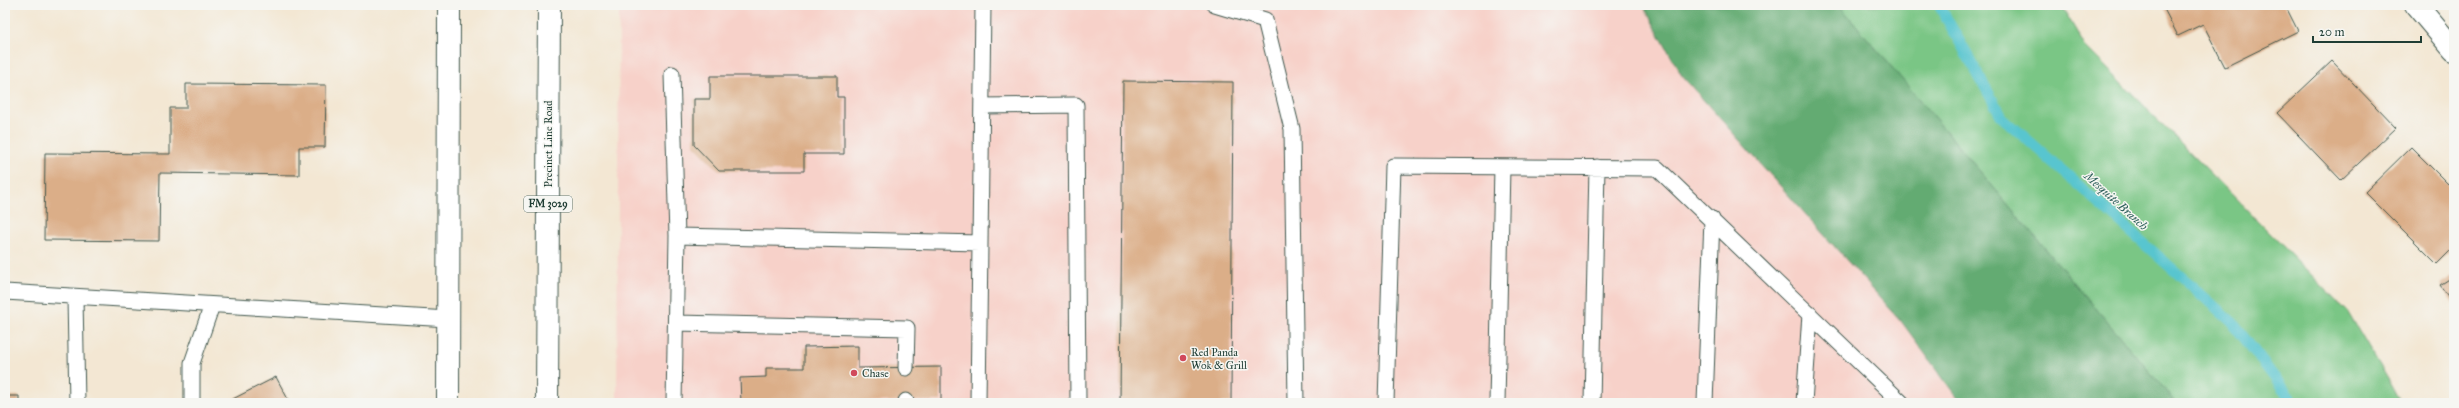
<svg xmlns="http://www.w3.org/2000/svg" width="2459" height="408" font-family="'IM FELL Great Primer',serif">
	<style>
		.built { fill: #f7d1c9 }
		.green { fill: #7ac685; stroke: #4c825c }
		.forest { fill: #63ab72; stroke: #417453 }
		.lines { fill: none; stroke-linecap: round; stroke-linejoin: round }
		.stream { stroke: #58c5cf; stroke-width: 11 }
		.building { fill: #dbae88 }
		.service-casing { stroke: #3f564c; stroke-width: 17 }
		.minor-casing { stroke: #3f564c; stroke-width: 24 }
		.primary-casing { stroke: #3f564c; stroke-width: 24 }
		.service { stroke: #fff; stroke-width: 15 }
		.minor { stroke: #fff; stroke-width: 22 }
		.primary { stroke: #fff; stroke-width: 22 }
		.poi-dot { fill: #d1495b; stroke: #f6f6f2; stroke-width: 1.5 }
		.labels { text-anchor: middle; dominant-baseline: central; stroke-width: 3; stroke-linejoin: round; paint-order: stroke }
		.shield { fill: #f6f6f2; stroke: #60746d; stroke-width: 1 }
		.shield-label { font-size: 10px; font-weight: bold; fill: #1f3d34 }
		.street-label { font-size: 11px; fill: #1f3d34; stroke: #f6f6f2 }
		.poi-label { font-size: 11px; fill: #1f3d34; stroke: #f6f6f2; text-anchor: start }
		.water-label { font-size: 12px; font-style: italic; fill: #2d5f5b; stroke: #f6f6f2 }
	</style>
	<rect width="100%" height="100%" fill="#f6f6f2"/>
	<filter id="ink" filterUnits="userSpaceOnUse"><feTurbulence type="fractalNoise" baseFrequency=".025" numOctaves="2"/><feDisplacementMap in="SourceGraphic" scale="8" xChannelSelector="R" yChannelSelector="G"/><feConvolveMatrix kernelMatrix="1 2 1 2 8 2 1 2 1" color-interpolation-filters="sRGB"/></filter>
	<filter id="wash" filterUnits="userSpaceOnUse"><feTurbulence type="fractalNoise" baseFrequency=".012" numOctaves="4" result="noise"/><feDisplacementMap in="SourceGraphic" scale="16" xChannelSelector="R" yChannelSelector="G"/><feGaussianBlur stdDeviation="0.9" result="paint"/><feColorMatrix in="noise" values="0 0 0 0 0 0 0 0 0 0 0 0 0 0 0 0 0 1.4 0 .05"/><feComposite in="paint" operator="in"/></filter>
	<g filter="url(#wash)">
		<rect width="100%" height="100%" fill="#f3e7d3"/>
		<path class="built" d="M619,5H1643L1682,76L1901,321L1961,403H617Z"/>
		<path class="green" d="M1839,5H2061L2085,46L2347,311L2401,403H2176Z"/>
		<path class="forest" d="M1643,5H1839L2176,403H1961L1901,321L1682,76Z"/>
		<g class="lines">
			<path class="stream" d="M1939,5L2002,117L2232,322L2294,403"/>
		</g>
		<g id="blocks">
			<path class="building" d="M2162,5H2285L2298,31L2225,67L2203,24L2178,36Z
				M2332,61L2396,128L2341,180L2277,113Z
				M710,76H837V97H844V154H804V171H719L694,145V99H710Z
				M1123,81L1233,82L1231,403H1120Z
				M186,84L326,85L325,147H299V175L160,173L159,241L44,240L45,153L170,154V108H186Z
				M2411,147L2454,190V247L2437,264L2365,192Z
				M2454,276V305L2440,285Z
				M858,346V368L941,367V401L741,403L740,378L766,377V368H804V347Z
				M276,377L290,403H225Z
				M5,396H19V403H5Z"/>
		</g>
	</g>
	<g filter="url(#ink)">
		<use href="#blocks" fill-opacity="0" stroke="#3f564c" stroke-width="1"/>
		<g class="lines">
			<defs>
				<path id="service" d="M1215,5L1265,20L1292,129L1296,403
					M672,74L677,236
					M982,106L1076,105L1078,403
					M5,292L448,319
					M75,298L77,403
					M676,323L907,328L906,368
					M192,403V363L212,305
					M674,403L677,236L980,243
					M906,403V401
					M978,403L983,5
					M1386,403L1393,166L1657,168L1902,403
					M1497,403L1502,167
					M1592,403L1597,167
					M1705,403L1712,219
					M1804,403L1810,314"/>
				<path id="minor" d="M2416,5L2454,50"/>
				<path id="primary" d="M448,403L449,5
					M547,403L549,5"/>
			</defs>
			<use href="#service" class="service-casing"/>
			<use href="#minor" class="minor-casing"/>
			<use href="#primary" class="primary-casing"/>
			<use href="#service" class="service"/>
			<use href="#minor" class="minor"/>
			<use href="#primary" class="primary"/>
		</g>
	</g>
	<g class="poi-dot">
		<circle cx="1183" cy="358" r="4"/>
		<circle cx="854" cy="373" r="4"/>
	</g>
	<g class="labels">
		<rect class="shield" x="524" y="196" width="48" height="16" rx="3"/>
		<g class="shield-label">
			<text x="548" y="204">FM 3029</text>
		</g>
		<g class="street-label">
			<text transform="translate(548 144) rotate(-90)">Precinct Line Road</text>
		</g>
		<g class="poi-label">
			<text x="1191" y="352">Red Panda<tspan x="1191" dy="13">Wok &amp; Grill</tspan></text>
			<text x="862" y="373">Chase</text>
		</g>
		<g class="water-label">
			<text transform="translate(2116 201) rotate(42)">Mesquite Branch</text>
		</g>
	</g>
	<rect width="2459" height="408" fill="none" stroke="#f6f6f2" stroke-width="20"/>
	<path d="M2313 36v6h108v-6" fill="none" stroke="#1f3d34" stroke-width="2"/>
	<text x="2319" y="36" font-size="12" fill="#1f3d34" stroke="#f6f6f2" stroke-width="3" paint-order="stroke">20 m</text>
</svg>
